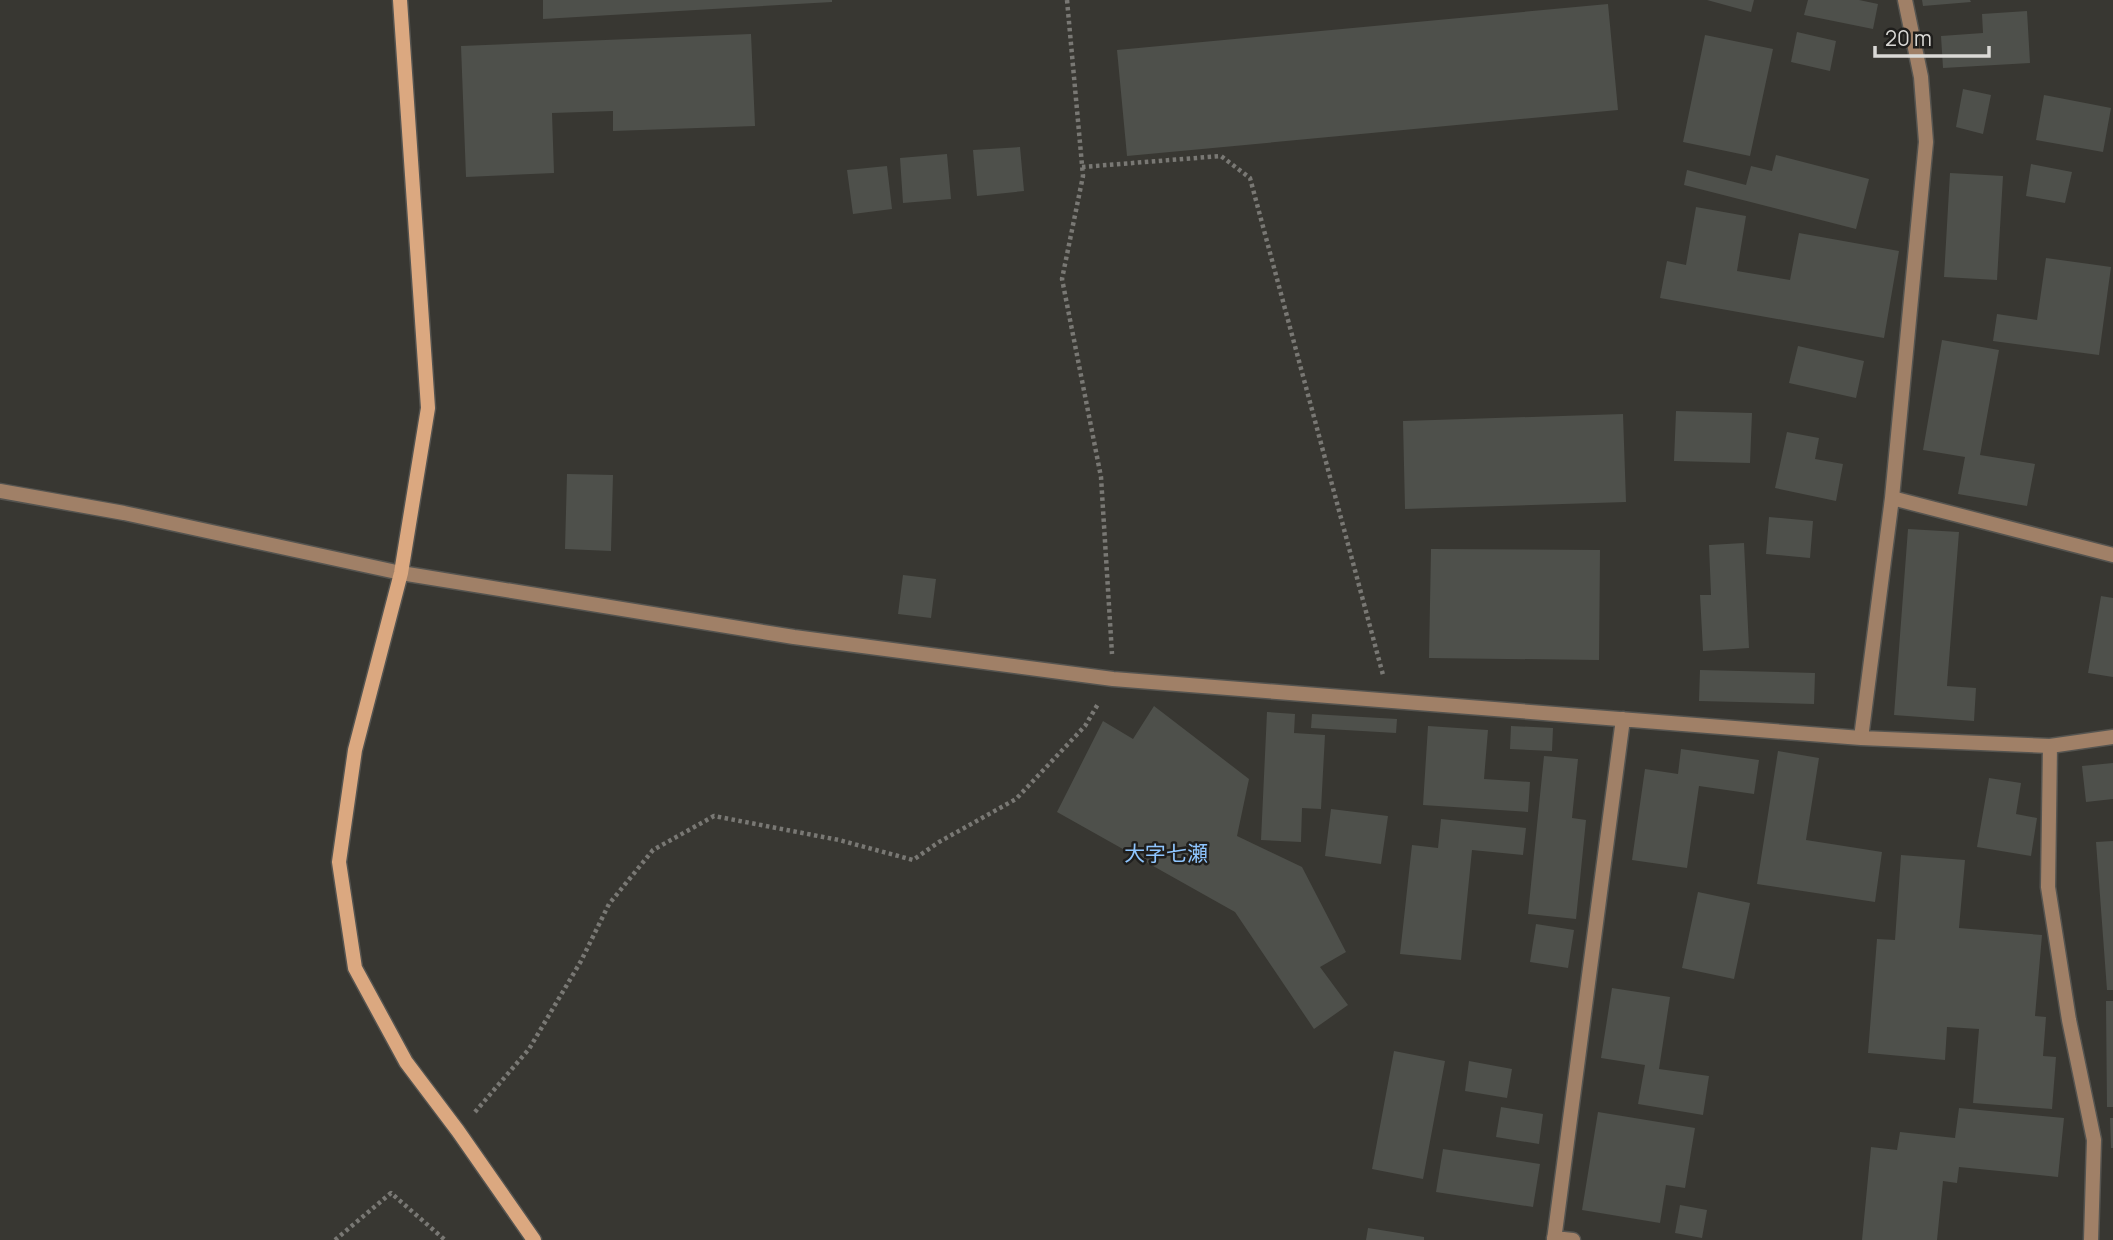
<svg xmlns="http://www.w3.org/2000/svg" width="2113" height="1240" font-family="Manrope,'Noto Sans JP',sans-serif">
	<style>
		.building { fill: #4e504b }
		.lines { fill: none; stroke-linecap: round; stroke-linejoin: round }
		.street-casing { stroke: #555450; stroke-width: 17 }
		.secondary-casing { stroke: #555450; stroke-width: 17 }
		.path { stroke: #797874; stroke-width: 4.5; stroke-dasharray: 3.5 3.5; stroke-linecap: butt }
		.street { stroke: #a08067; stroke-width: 14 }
		.secondary { stroke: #dba880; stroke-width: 14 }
		.labels { text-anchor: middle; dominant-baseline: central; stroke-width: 5; stroke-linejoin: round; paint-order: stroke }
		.quarter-label { font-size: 21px; fill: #8ec5fe; stroke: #1f1e1c }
	</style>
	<rect width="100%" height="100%" fill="#383732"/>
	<path class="building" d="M543,0H832V2L543,19Z
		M1707,0H1754L1751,12Z
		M1808,0H1859L1878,4L1873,29L1804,15Z
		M1922,0H1970L1971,2L1923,6Z
		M1608,4L1618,110L1127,156L1117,50Z
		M2027,11L2030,63L1943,68L1941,36L1983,33L1982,14Z
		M1797,32L1836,41L1830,71L1791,62Z
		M751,34L755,126L613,131V111L552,113L554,173L466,177L461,46Z
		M1705,35L1773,49L1750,156L1683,142Z
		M1963,89L1991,95L1983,134L1956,127Z
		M2044,95L2111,108L2103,152L2036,140Z
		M1020,147L1024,191L977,196L973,150Z
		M947,154L951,199L903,203L900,158Z
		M1776,155L1869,179L1856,229L1684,185L1687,170L1746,185L1751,166L1772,171Z
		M2031,164L2072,172L2065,203L2026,196Z
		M887,166L892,209L853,214L847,170Z
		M1950,173L2003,176L1997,280L1944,277Z
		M1696,207L1746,216L1737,271L1790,280L1799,233L1899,251L1884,338L1660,298L1667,261L1686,265Z
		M2046,258L2111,267L2099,355L1993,341L1997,314L2037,320Z
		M1942,340L1999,350L1980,455L2035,464L2027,506L1958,494L1965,457L1923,450Z
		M1798,346L1864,361L1856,398L1789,383Z
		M1676,411L1752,413L1750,463L1674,461Z
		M1623,414L1626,502L1405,509L1403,421Z
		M1787,432L1819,438L1815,459L1843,464L1836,501L1775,488Z
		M567,474L613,475L611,551L565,549Z
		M1769,517L1813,521L1810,558L1766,554Z
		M1908,529L1959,532L1947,686L1976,688L1974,721L1894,715Z
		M1744,543L1749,648L1703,651L1700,595H1711L1709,545Z
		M1431,549L1600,550L1599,660L1429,658Z
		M903,575L936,579L931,618L898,614Z
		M2101,596L2113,598V677L2088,673Z
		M1700,670L1815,673L1814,704L1699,701Z
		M1154,706L1249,779L1237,836L1302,867L1346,952L1320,967L1348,1005L1314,1029L1235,912L1057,812L1103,721L1133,739Z
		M1267,712L1295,714L1294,733L1325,735L1321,809L1302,808L1301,842L1261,840Z
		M1312,714L1397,719L1396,733L1311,728Z
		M1428,726L1488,730L1484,779L1530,782L1528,812L1423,805Z
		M1511,726L1553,728L1552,751L1510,749Z
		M1681,749L1759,760L1754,794L1699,786L1687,868L1632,860L1645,769L1678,774Z
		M1778,751L1819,758L1806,840L1882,852L1875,902L1757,884Z
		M1544,756L1578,759L1572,818L1586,820L1576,919L1528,914Z
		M2113,763V799L2086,802L2082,766Z
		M1989,778L2021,783L2016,814L2037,818L2031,856L1977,847Z
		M1331,809L1388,816L1381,864L1325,856Z
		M1441,819L1526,828L1523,855L1472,850L1461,960L1400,954L1412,845L1438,848Z
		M2113,841V990H2107L2096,842Z
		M1901,855L1965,860L1959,928L2042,935L2035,1016L2046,1017L2043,1056L2056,1057L2052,1109L1973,1103L1979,1029L1947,1027L1945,1060L1868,1053L1877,939L1895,940Z
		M1698,892L1750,903L1734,979L1682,968Z
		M1536,924L1574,930L1568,968L1530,962Z
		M1612,988L1670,997L1659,1069L1709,1076L1703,1115L1638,1104L1645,1065L1601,1058Z
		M2106,1001H2113V1107H2107Z
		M1394,1051L1445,1061L1423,1179L1372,1169Z
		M1469,1061L1512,1069L1507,1098L1465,1091Z
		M1501,1107L1543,1114L1539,1144L1496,1137Z
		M1959,1108L2064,1118L2058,1177L1959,1167L1957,1183L1943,1181L1937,1240H1862L1871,1147L1897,1150L1900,1132L1955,1138Z
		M1598,1112L1695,1128L1685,1188L1666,1185L1660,1223L1582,1210Z
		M2110,1118H2113V1148H2111Z
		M1443,1149L1540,1164L1533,1207L1436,1192Z
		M1680,1205L1707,1210L1702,1238L1675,1233Z
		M1368,1228L1424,1237V1240H1366Z"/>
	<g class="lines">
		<defs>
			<path id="street" d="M0,491L124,513L401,573L794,637L1113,679L1861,738L2050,746L2113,737
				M1892,498L2113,555
				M1861,738L1892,498L1926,142L1921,77L1905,0
				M2050,746L2048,887L2069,1020L2094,1140L2091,1240
				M1554,1238L1573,1240
				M1554,1240L1623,719"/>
			<path id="secondary" d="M400,0L428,408L401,573L355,750L339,862L355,968L406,1062L458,1131L534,1240"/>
		</defs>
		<use href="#street" class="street-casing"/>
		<use href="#secondary" class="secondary-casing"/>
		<path class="path" d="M1067,0L1083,176L1062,279L1101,477L1112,654
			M1082,167L1221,156L1250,178L1383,675
			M475,1112L529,1049L581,961L609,904L653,850L714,816L839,840L913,860L939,842L1016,799L1085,726L1098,704
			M335,1240L391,1193L445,1240"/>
		<use href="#street" class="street"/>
		<use href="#secondary" class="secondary"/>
	</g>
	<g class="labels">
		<g class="quarter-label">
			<text x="1166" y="853">大字七瀬</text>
		</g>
	</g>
	<path d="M1875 46v10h114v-10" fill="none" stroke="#dad9d6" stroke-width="3.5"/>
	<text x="1885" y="46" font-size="21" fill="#dad9d6" stroke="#1f1e1c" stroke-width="5" paint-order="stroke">20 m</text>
</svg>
